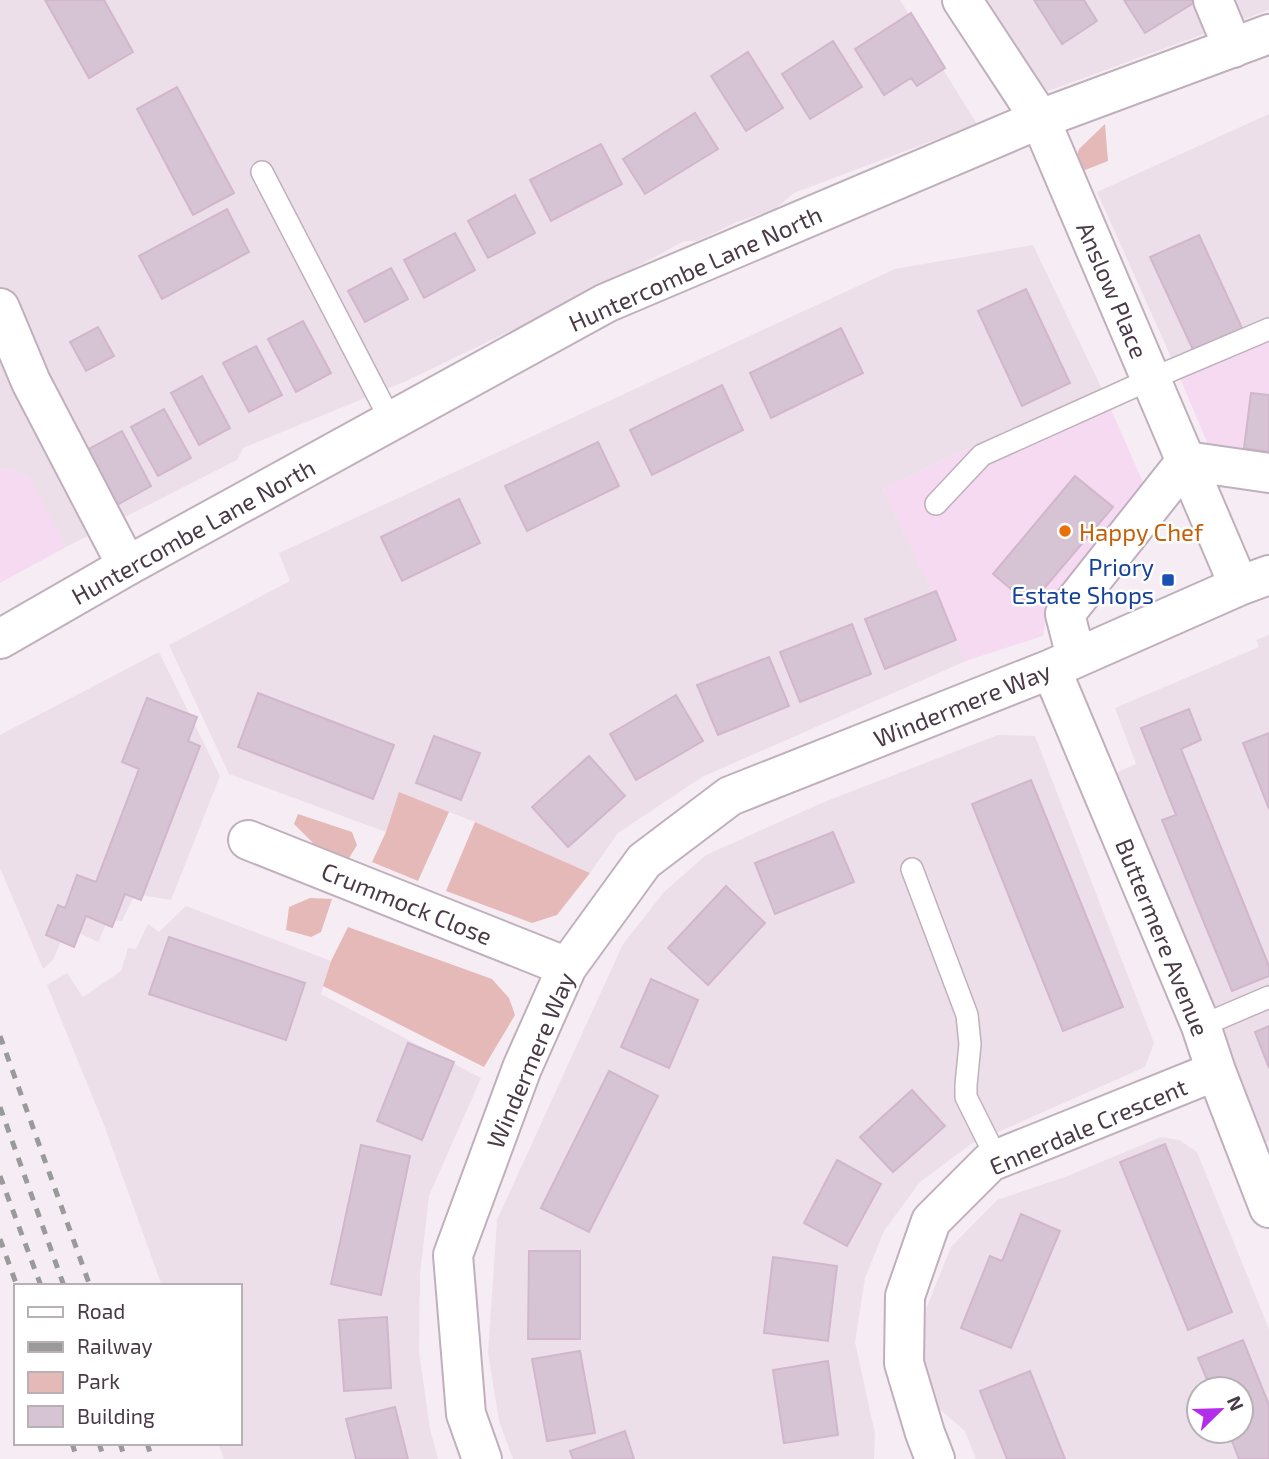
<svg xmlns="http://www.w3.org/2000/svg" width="1269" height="1459" font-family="'Exo 2',sans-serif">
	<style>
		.residential { fill: #eddfe9; fill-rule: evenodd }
		.commercial { fill: #f5daf1 }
		.green { fill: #e6b9b9 }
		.building { fill: #d6c3d3; stroke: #d1b6cc; stroke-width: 2 }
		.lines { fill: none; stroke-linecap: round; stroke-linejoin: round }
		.service-casing { stroke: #c0b0bd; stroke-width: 24 }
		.minor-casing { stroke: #c0b0bd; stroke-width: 42 }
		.tertiary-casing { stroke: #c0b0bd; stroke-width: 42 }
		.service { stroke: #fff; stroke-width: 21 }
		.minor { stroke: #fff; stroke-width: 38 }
		.tertiary { stroke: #fff; stroke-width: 38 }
		.rail { stroke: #9a9a9a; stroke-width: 5; stroke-dasharray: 9 9; stroke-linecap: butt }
		.food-dot { fill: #e8710a; stroke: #fff; stroke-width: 2.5 }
		.transit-dot { fill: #1a4fb4; stroke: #fff; stroke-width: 2.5 }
		.labels { text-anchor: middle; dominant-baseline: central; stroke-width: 5; stroke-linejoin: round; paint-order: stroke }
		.street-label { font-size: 24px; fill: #4a3a47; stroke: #fff }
		.food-label { font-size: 24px; fill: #c56008; stroke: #fff; text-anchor: start }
		.transit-label { font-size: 24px; fill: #164399; stroke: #fff; text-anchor: end }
	</style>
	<rect width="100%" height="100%" fill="#f5edf3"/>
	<path class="residential" d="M0,0H900L977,124L794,193L775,209L737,222L697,241H684L587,294L404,382L243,448L237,460L66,547L28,477L10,470L0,468Z
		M987,0H1269V10L1043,93Z
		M1269,114V321L1175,366L1097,192Z
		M1033,245L1102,389L976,445L883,489L966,661L702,777L618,833L590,873L475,822L400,793L386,832L229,774L169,645L290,581L279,553L895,269Z
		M1269,635V1141L1264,1144L1110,775L1136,764L1115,708L1259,647L1256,640Z
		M159,652L220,776L171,900L135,894L122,921L108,920L98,942L67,927L53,960L43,969L0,868V735Z
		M998,735L1035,736L1154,1043L1145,1067L971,1144L920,1182L884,1231L865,1278L855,1342L875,1434L874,1459H513L499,1421L488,1353L497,1220L623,944L664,892L706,855L824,802Z
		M186,906L331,961L321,994L481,1078L429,1196L420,1275L419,1351L430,1429L438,1459H224L218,1443H240V1286H162L104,1125L47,985L67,973L83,997L121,971L128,948L136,949L148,924L159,932Z
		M1161,1137L1179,1140L1197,1152L1269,1329V1459H976L965,1431L936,1406L922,1360L926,1309L951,1247L997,1200L1065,1177ZM1199,1389H1241V1431H1199Z"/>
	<path class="commercial" d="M1269,321V470L1217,466L1175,366Z
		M1102,389L1146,489L1048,609L1043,636L966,661L883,489L976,445Z
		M0,468L10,470L28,476L66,547L0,583Z"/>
	<path class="green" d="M1105,124L1108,161L1070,176L1079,149Z
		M399,792L449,812L418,881L372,862L386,832Z
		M298,814L352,832L357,845L343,868L322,862L312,842L294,824Z
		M475,822L590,873L557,915L532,923L446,891Z
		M310,898L332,899L321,932L311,937L286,930L289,907Z
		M348,927L492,979L509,998L515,1015L484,1067L323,986L331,961Z"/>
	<path class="building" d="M45,0H104L133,52L89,78Z
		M1034,0H1084L1097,21L1062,44Z
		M1124,0H1197V1L1145,33Z
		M911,13L945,68L917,86L911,78L884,95L855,49Z
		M833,41L862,87L810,119L782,74Z
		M748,52L783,108L746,131L711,76Z
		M177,87L234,193L193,215L137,109Z
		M695,113L718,149L645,194L623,159Z
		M601,144L622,184L551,221L530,180Z
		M515,195L535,233L488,258L468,221Z
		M227,209L249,252L162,299L139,256Z
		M455,233L475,270L424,298L404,260Z
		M1199,235L1243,330L1194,352L1150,257Z
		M391,268L408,299L365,322L348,291Z
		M1026,289L1070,383L1022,406L978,311Z
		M303,321L331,373L296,392L268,339Z
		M98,327L114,356L86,371L70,342Z
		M841,328L863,373L771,418L750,373Z
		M256,346L282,395L249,412L223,363Z
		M202,376L230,428L199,445L171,393Z
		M722,385L743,430L652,475L630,430Z
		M1251,393L1269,395V452L1244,448Z
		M164,409L191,458L158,476L131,427Z
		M122,431L151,486L117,505L87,450Z
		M598,442L619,486L527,531L505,486Z
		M1075,476L1113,507L1030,605L993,574Z
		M459,499L480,543L402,581L381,537Z
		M936,591L956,640L885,669L865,619Z
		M852,624L871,674L800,702L780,652Z
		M769,657L789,706L718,735L697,685Z
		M258,693L394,745L373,799L238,747Z
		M676,695L703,741L636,780L610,734Z
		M147,698L197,717L188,741L200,746L141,900L125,894L112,927L86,916L74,947L46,935L58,905L65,908L77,875L96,882L139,769L122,762Z
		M1189,709L1201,740L1181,749L1269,966V976L1232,991L1162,820L1176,815L1141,728Z
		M1269,733V809L1243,743Z
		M434,736L480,753L461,800L416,783Z
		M589,756L625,796L568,847L532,807Z
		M1031,780L1123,1007L1063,1031L972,804Z
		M833,832L854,882L775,914L755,863Z
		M726,886L765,923L708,985L668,948Z
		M169,937L305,983L286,1040L149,994Z
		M651,979L698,1000L669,1068L621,1047Z
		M1269,1026V1068L1255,1032Z
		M408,1043L454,1062L422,1140L377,1121Z
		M609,1071L658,1096L589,1232L541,1208Z
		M912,1090L945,1126L893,1172L860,1137Z
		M1165,1144L1232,1312L1188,1330L1120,1162Z
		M361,1145L410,1156L381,1295L331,1284Z
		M837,1160L881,1184L847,1246L804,1223Z
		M1021,1214L1060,1231L1011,1348L961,1328L990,1256L1002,1261Z
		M529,1251H580V1339H528Z
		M773,1257L837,1266L828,1341L764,1333Z
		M387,1317L391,1388L344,1391L339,1320Z
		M1243,1340L1269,1405V1459H1239L1228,1431H1241V1389H1211L1198,1358Z
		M580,1351L595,1433L547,1441L532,1359Z
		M828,1361L838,1435L784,1443L773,1370Z
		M1030,1371L1065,1459H1007L980,1391Z
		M395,1407L408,1459H356L346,1419Z
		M625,1431L634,1459H573L570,1451Z"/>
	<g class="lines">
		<defs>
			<path id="service" d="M262,172L391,421
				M936,504L982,455L1151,379L1269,329
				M912,869L967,1015L970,1044L966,1085V1097L997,1159
				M1201,1026L1269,997"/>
			<path id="minor" d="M962,0L1040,119L1239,586
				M1213,0L1233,48
				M0,308L31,382L127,566
				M1076,657L1065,614L1186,461L1269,473
				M1051,669L1201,1026L1216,1071L1269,1208
				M248,840L567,967
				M482,1459L466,1414L453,1255L522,1068L567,967L644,861L730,796L1051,669L1239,586L1269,575
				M935,1459L925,1433L904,1363L905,1296L931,1221L990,1162L1216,1071"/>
			<path id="tertiary" d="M0,639L127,566L606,303L1040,119L1269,34"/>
		</defs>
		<use href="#service" class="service-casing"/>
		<use href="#minor" class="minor-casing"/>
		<use href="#tertiary" class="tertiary-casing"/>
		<use href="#service" class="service"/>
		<use href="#minor" class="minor"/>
		<use href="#tertiary" class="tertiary"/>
		<path class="rail" d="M0,1036L90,1286
			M0,1107L64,1286
			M0,1176L41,1286
			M0,1239L17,1286
			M72,1443L77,1459
			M99,1443L104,1459
			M120,1443L125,1459
			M147,1443L152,1459"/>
	</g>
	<circle class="food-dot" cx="1065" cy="531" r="7"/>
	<rect class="transit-dot" x="1161" y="573" width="14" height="14" rx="3.5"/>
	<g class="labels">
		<g class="street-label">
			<text transform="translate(695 268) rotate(-24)">Huntercombe Lane North</text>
			<text transform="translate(1113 290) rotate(67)">Anslow Place</text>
			<text transform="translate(193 531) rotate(-29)">Huntercombe Lane North</text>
			<text transform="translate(962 704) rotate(-22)">Windermere Way</text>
			<text transform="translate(407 903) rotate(22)">Crummock Close</text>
			<text transform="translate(1163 937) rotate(68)">Buttermere Avenue</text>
			<text transform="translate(530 1060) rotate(-67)">Windermere Way</text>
			<text transform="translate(1088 1126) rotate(-23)">Ennerdale Crescent</text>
		</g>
		<g class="food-label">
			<text x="1079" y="531">Happy Chef</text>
		</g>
		<g class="transit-label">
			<text x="1154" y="566">Priory<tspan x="1154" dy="28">Estate Shops</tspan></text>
		</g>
	</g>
	<rect x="14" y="1284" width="228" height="161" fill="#ffffff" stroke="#b7b0b5" stroke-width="2"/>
	<rect x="28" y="1307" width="35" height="10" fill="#ffffff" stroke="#b7b0b5" stroke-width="2"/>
	<text x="77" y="1319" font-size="21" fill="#4a3a47">Road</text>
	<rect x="28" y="1342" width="35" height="10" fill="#9a9a9a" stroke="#b7b0b5" stroke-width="2"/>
	<text x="77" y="1354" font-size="21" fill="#4a3a47">Railway</text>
	<rect x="28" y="1372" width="35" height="21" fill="#e6b9b9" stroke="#b7b0b5" stroke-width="2"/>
	<text x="77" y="1389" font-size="21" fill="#4a3a47">Park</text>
	<rect x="28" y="1406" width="35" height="21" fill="#d6c3d3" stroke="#b7b0b5" stroke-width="2"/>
	<text x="77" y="1424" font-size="21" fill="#4a3a47">Building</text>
	<g transform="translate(1220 1410) rotate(67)"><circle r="33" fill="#ffffff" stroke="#b7b0b5" stroke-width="2"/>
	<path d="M0-5L12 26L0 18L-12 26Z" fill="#b32eeb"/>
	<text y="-10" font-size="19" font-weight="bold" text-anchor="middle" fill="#4a3a47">N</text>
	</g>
</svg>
